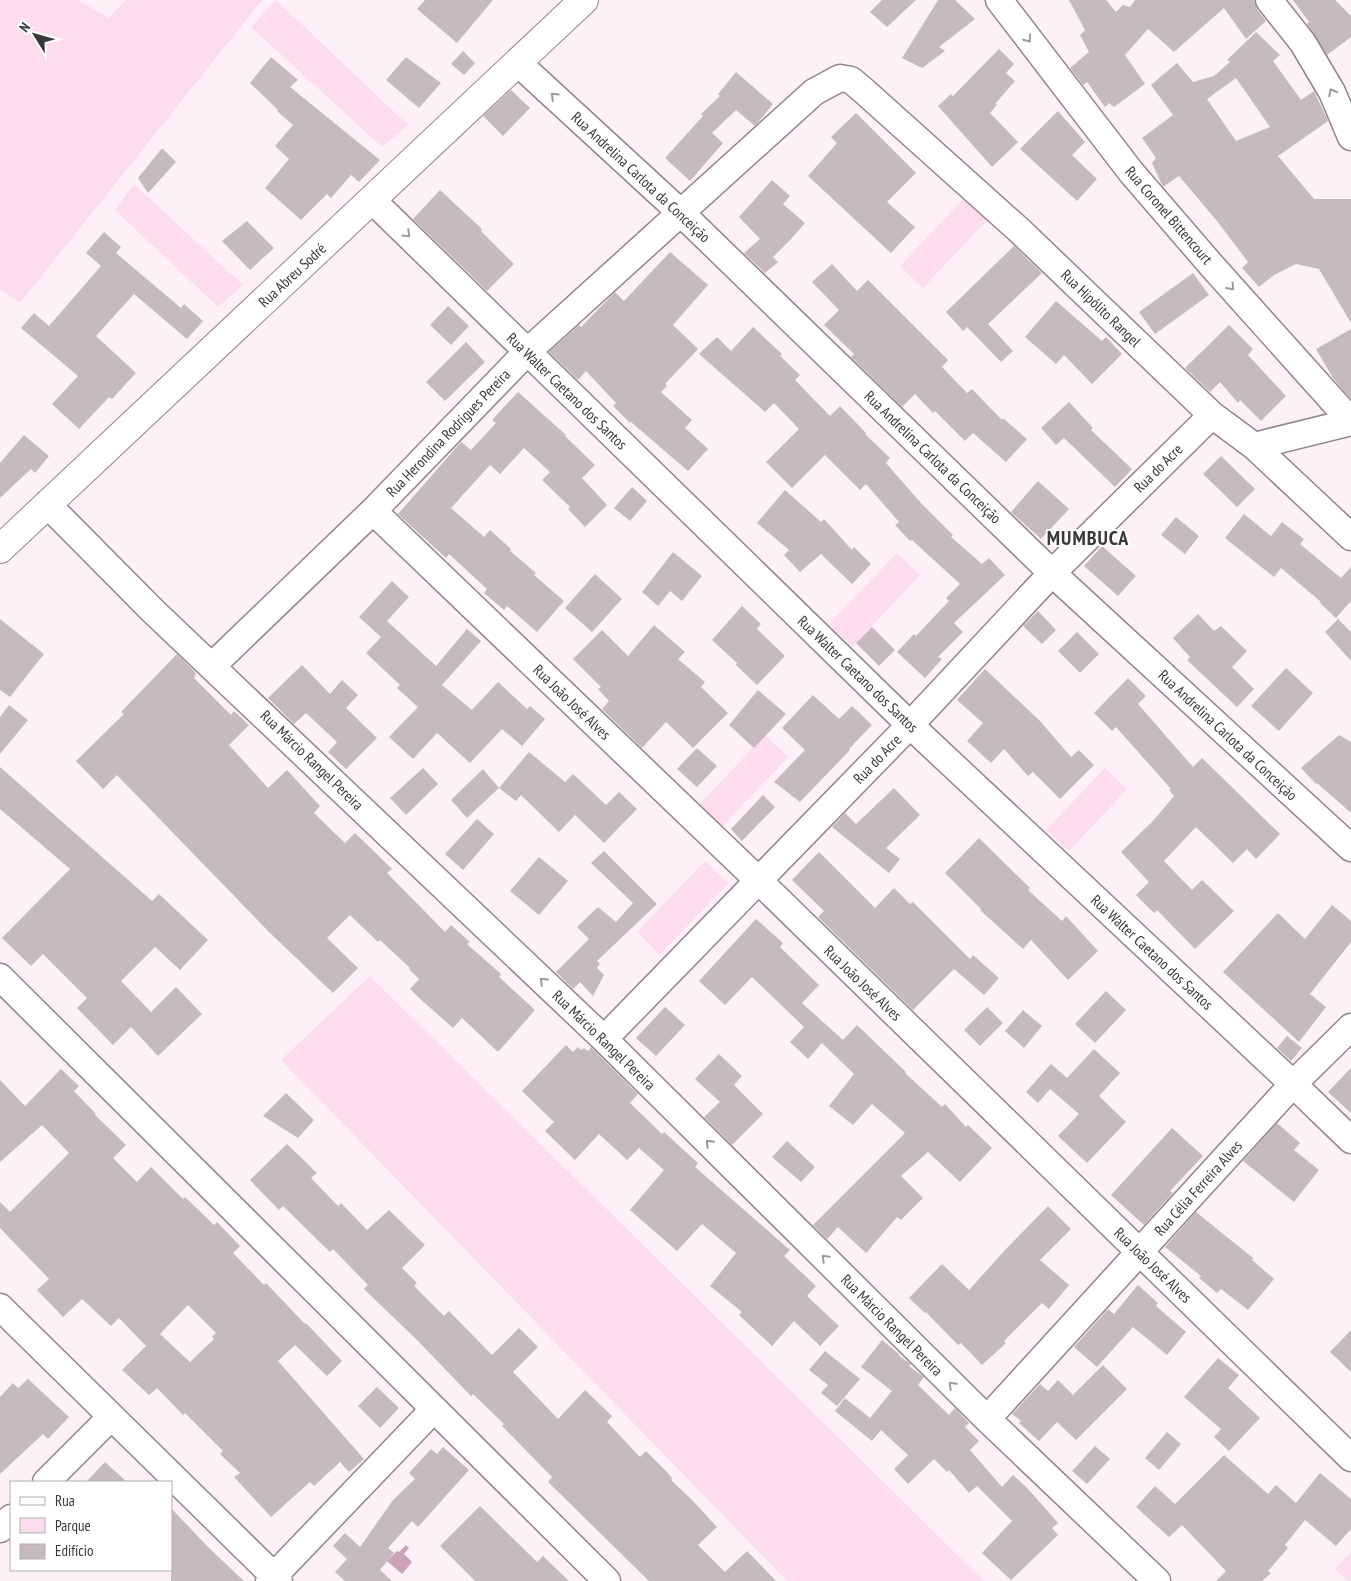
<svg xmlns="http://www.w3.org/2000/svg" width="1351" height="1581" font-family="'PT Sans Narrow',sans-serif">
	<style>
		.green { fill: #fddced }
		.water { fill: #cba3b8 }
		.building { fill: #c7b9c0; fill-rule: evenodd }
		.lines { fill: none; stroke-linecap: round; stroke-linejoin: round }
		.minor-casing { stroke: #92858b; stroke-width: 29 }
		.major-casing { stroke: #92858b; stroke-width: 30 }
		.minor { stroke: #fff; stroke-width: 26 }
		.major { stroke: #fff; stroke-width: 28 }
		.oneway { stroke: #9d9a9c }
		.labels { text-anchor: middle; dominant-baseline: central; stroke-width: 4; stroke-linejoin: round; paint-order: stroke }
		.street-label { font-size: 15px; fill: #3b3639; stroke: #fff }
		.district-label { font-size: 20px; font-weight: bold; letter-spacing: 1px; fill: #3b3639; stroke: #fff }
	</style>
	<rect width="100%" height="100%" fill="#fef0f7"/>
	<path class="green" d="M0,0H78L108,18L126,0H262L20,303L0,289Z
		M276,0L408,125L382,147L251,27Z
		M134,184L243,285L218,307L115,210Z
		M968,194L991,216L923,288L900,266Z
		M897,553L920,575L852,647L829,624Z
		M765,735L788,757L720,829L697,807Z
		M1105,768L1127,789L1069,851L1046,830Z
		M705,861L728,883L660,955L637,932Z
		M370,976L984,1581H787L281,1060Z
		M1351,1552V1581H1348L1335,1569Z"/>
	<path class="water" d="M406,1545L409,1548L404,1554L412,1562L402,1574L387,1561L397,1551L399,1552Z"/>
	<path class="building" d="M425,0H493L457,43L417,9Z
		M882,0H916L887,27L870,12Z
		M938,0H955L975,19L939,47L945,51L922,68L902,58Z
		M1069,0H1106L1116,12L1123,5L1130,7L1135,0H1254L1257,9L1266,21L1246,39L1224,8L1174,52L1148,29L1125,55L1145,84L1114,107L1109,103L1105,107L1087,82L1083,85L1070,68L1089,52L1080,35L1085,30Z
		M1293,0H1335L1351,16V37L1327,55L1307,24L1309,22Z
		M1256,32L1280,55L1273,61L1301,100L1314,91L1328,121L1278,156L1314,199H1351V323L1319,269L1296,264L1274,275L1259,287L1242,268L1248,262L1217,221L1179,176L1163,187L1161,183L1152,163L1156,158L1142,138L1173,115L1151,85L1177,63L1193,82L1214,76L1230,62L1227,60ZM1236,78L1270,127L1236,141L1207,99Z
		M999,49L1014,64L1006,73L1015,81L995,104L997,105L990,113L1018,142L992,167L938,106L951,94L953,96Z
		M463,51L475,63L464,75L451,64Z
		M271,57L298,80L290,87L380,160L359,182L351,175L331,198L327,194L301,220L265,188L289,159L275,146L293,125L277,111L278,110L250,83Z
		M406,57L441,83L419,108L386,80Z
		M736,72L773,104L755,126L736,110L712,133L723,143L690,181L665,158L703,116L701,114L720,96L718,94Z
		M511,90L530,108L503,136L483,116Z
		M1058,111L1085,142L1072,155L1097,179L1077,201L1020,149Z
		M856,113L916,173L887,202L915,227L891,253L808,176L837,143L831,137Z
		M162,148L176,162L148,193L138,178Z
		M772,180L790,196L783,204L805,223L792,238L773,257L778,262L765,273L744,253L760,239L739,217Z
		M440,190L482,229L481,231L514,264L487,291L413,219Z
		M247,221L274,248L250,270L222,241Z
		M104,232L121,247L116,253L181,308L184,304L203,321L187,339L134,294L96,336L136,373L112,399L109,397L79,429L52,404L78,376L21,328L34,313L49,326L101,266L86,253Z
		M1014,246L1042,273L988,324L1013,351L1001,362L967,327L963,331L946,312Z
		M670,252L708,285L673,325L698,349L665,384L667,386L661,392L692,420L685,428L708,449L688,471L631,422L630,423L613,406L616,403L586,371L578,380L549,352L579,325L581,327L615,292L624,301Z
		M832,264L857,291L868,280L948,360L942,367L967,393L972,389L1002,420L1003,418L1027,439L1006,462L973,433L965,441L935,411L933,413L915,394L902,407L851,357L854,354L824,325L839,310L812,282Z
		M1193,273L1209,295L1155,334L1139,312Z
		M1056,301L1102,341L1106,337L1122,354L1092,384L1064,355L1056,364L1025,337Z
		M448,306L469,326L451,345L430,325Z
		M1229,325L1253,349L1248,355L1286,396L1261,421L1240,400L1238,403L1220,382L1210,392L1185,368Z
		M753,327L782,354L780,356L800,375L795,380L830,416L840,406L866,433L865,434L890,458L886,463L920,502L953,535L951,537L982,564L989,558L1005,575L954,623L963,632L938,657L942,659L925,678L897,652L914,634L916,636L949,601L946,598L960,584L912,540L910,541L895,525L899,522L866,484L860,490L825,455L792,488L766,462L799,429L774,403L765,412L699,354L717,337L731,351Z
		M1351,329V399L1333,378L1316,349Z
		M466,342L485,362L445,401L426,382Z
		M518,392L566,435L565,436L595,465L582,478L607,505L585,527L568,509L570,507L542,480L550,472L524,448L500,474L490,465L451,508L484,537L490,530L511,549L510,551L536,573L534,575L564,601L537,632L507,606L504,610L484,593L487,589L449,554L446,558L398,514L461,442L471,450L496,423L492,420Z
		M1069,402L1093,428L1091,430L1132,469L1115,487L1064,438L1056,445L1041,428Z
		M24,435L49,456L35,473L31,469L0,498V463Z
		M1221,456L1255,489L1237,507L1203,474Z
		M1038,481L1069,509L1041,539L1011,512Z
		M632,487L647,501L630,521L614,508Z
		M785,490L821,522L824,519L852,550L854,547L871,564L852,584L821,554L800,572L784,555L789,550L757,523Z
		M1244,514L1271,536L1282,522L1304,539L1300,544L1341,578L1351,567V601L1336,618L1320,603L1321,602L1281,568L1274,577L1225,538Z
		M1176,517L1199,536L1185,554L1161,535Z
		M1102,546L1136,576L1118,596L1084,566Z
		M673,552L702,576L682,601L670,591L658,606L642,592Z
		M595,574L622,599L592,632L565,608Z
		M392,581L409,597L387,621L436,666L467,629L481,641L442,685L472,710L498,682L527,709L530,706L545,719L522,746L502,729L470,763L437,733L413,759L389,737L418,707L397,688L400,685L366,653L381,637L359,617Z
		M742,606L761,624L757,629L785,656L757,685L736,665L737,663L712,640Z
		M1038,611L1056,630L1042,644L1023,626Z
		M1198,614L1214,631L1221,626L1247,651L1232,667L1254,689L1237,707L1187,660L1190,657L1173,638Z
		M0,619L44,654L10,697L0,690Z
		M1338,619L1351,632V661L1325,632Z
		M654,625L685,652L678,659L705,682L701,687L728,713L693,748L666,722L642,748L602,709L609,701L598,689L601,687L573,659L602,630L628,656Z
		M872,627L895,650L879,666L856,643Z
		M1077,632L1099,654L1080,673L1058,651Z
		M177,654L196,673L194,678L231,715L234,711L249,725L229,745L268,788L287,770L320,806L314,813L345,843L355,833L392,869L387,873L445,932L451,925L470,942L467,944L501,974L499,977L535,1010L498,1052L462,1018L453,1028L418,997L410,989L419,979L409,969L410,968L380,940L378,942L350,915L327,938L358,968L333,993L269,932L117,775L103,789L76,761L124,714L121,712Z
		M302,665L330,694L342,680L358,695L346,708L377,738L346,769L328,752L337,742L306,713L294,724L268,698Z
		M1286,668L1313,693L1279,731L1251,706Z
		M985,669L1040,721L1071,757L1079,750L1094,765L1060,799L1033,772L1028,776L1004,749L991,763L967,741L983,723L957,700Z
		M1128,678L1146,696L1138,704L1193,767L1202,758L1280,834L1256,859L1247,849L1233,863L1196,827L1164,861L1192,890L1202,880L1234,911L1195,949L1157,910L1154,913L1136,895L1149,882L1121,852L1153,821L1174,796L1169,790L1171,789L1116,727L1112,731L1094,713Z
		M758,690L786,714L754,748L729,725Z
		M813,695L839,719L852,706L872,725L849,749L850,750L800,802L774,782L805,750L782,728Z
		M9,705L28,720L0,754V717Z
		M1339,735L1351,742V813L1317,783L1316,784L1301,768Z
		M697,748L717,766L697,787L677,769Z
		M529,752L565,782L573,774L606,805L619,792L637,809L604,843L575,815L559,832L521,795L516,801L499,788Z
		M0,767L152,901L159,894L208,940L180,970L155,947L121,981L151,1012L176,987L202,1014L158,1056L131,1027L113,1045L77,1008L87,998L43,954L31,966L2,938L70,869L0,809Z
		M423,768L438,784L406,815L390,798Z
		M483,769L499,788L467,818L451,800Z
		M894,788L920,815L886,848L900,859L889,873L832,827L845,813L856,824Z
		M763,795L775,807L742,841L731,829Z
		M477,819L494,834L463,870L445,854Z
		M979,838L1030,888L1028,890L1062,921L1066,916L1098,951L1068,980L1031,940L1023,949L980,910L981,909L945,873Z
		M604,851L657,904L597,961L600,964L597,968L604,975L593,996L580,982L573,989L556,972L589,939L577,927L598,907L616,922L633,903L591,863Z
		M819,852L875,908L894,888L910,904L913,902L970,959L973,955L999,978L984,995L954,969L913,1010L818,917L824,911L792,880Z
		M539,857L568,881L539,915L510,891Z
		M1332,905L1351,921V942L1310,994L1326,1007L1299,1042L1223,972L1278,913L1305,939Z
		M756,919L783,943L780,947L819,985L802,1003L843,1040L857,1025L906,1072L905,1073L942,1107L945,1104L966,1127L968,1125L992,1148L960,1182L928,1152L901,1176L923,1198L901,1220L897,1217L866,1253L838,1227L827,1239L813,1225L905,1133L872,1104L853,1125L829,1106L854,1074L822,1043L808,1059L790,1042L804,1027L752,977L725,1005L699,981Z
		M1106,991L1126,1010L1095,1043L1075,1024Z
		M665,1007L685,1025L656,1056L636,1038Z
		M987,1007L1003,1023L980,1046L964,1030Z
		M1023,1010L1042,1026L1024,1048L1005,1031Z
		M1287,1036L1302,1048L1291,1061L1277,1048Z
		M566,1045L573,1052L578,1047L581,1050L584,1048L588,1051L591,1047L638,1094L630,1103L662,1134L664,1132L698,1163L695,1167L790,1250L784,1256L816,1286L807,1296L839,1326L820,1346L794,1321L772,1346L739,1315L742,1312L710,1286L736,1253L702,1224L677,1251L630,1210L664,1170L639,1148L627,1160L599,1134L575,1160L545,1131L554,1122L522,1091Z
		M1094,1049L1120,1073L1099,1096L1126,1122L1087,1163L1058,1136L1079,1114L1050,1089L1038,1103L1026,1092L1051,1064L1067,1078Z
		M719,1054L742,1076L734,1085L763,1114L732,1145L704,1117L720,1102L695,1079Z
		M1351,1068V1113L1328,1092Z
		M61,1069L79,1086L74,1091L96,1114L95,1115L126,1145L113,1158L137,1182L151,1167L183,1199L185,1197L214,1225L217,1222L240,1246L233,1253L264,1285L266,1283L305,1324L306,1323L342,1361L327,1376L295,1345L278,1361L364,1459L349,1472L340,1462L314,1486L310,1482L271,1517L234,1477L240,1473L220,1454L223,1451L185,1413L183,1415L157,1388L149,1395L122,1370L146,1346L119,1318L111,1326L82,1299L63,1317L37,1290L49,1279L0,1228V1202L10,1212L69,1153L42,1125L0,1162V1080L25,1106ZM188,1305L216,1333L212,1337L214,1339L190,1362L160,1334Z
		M286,1093L314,1120L298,1138L263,1116Z
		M1277,1123L1300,1143L1294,1150L1319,1170L1294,1202L1243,1161Z
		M1172,1128L1203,1156L1170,1191L1173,1193L1144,1225L1111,1195Z
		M787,1141L815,1167L801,1182L772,1157Z
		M287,1144L317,1173L311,1178L338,1206L341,1203L367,1230L389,1210L425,1245L402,1268L417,1283L414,1286L444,1316L449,1311L492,1355L519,1328L538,1347L513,1372L558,1419L585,1390L612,1416L607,1422L640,1457L646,1451L665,1470L672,1478L671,1480L692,1500L717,1527L698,1545L725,1572L747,1551L776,1581H649L548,1482L552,1477L502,1426L504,1424L473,1394L471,1396L417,1340L364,1289L368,1285L333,1249L330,1252L283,1206L279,1210L250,1180Z
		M1048,1206L1071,1229L1040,1260L1069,1285L1049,1309L1042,1303L1004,1341L1006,1343L982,1365L961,1343L958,1345L926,1312L925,1313L909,1298L942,1264L969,1290L1005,1250Z
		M1196,1212L1253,1258L1252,1260L1274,1279L1248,1310L1221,1289L1217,1293L1199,1278L1201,1276L1165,1247Z
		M1138,1285L1158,1303L1156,1306L1186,1332L1167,1355L1133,1327L1097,1367L1074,1347L1108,1309L1114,1314Z
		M1351,1330V1372L1330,1352Z
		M882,1340L900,1355L899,1356L911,1364L909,1366L924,1377L918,1385L949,1415L955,1408L969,1423L965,1427L979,1441L970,1450L1002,1487L1013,1475L1029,1490L1058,1523L1052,1528L1058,1535L1011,1580L982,1553L1012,1521L977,1486L969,1493L949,1470L947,1472L934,1459L908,1484L894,1469L908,1455L881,1430L872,1441L835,1411L845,1398L870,1418L892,1391L861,1367Z
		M825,1351L860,1379L837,1406L821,1393L828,1385L809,1370Z
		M1218,1358L1239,1375L1228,1388L1260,1418L1229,1451L1214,1437L1221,1429L1184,1397Z
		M1103,1365L1127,1389L1076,1440L1057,1422L1039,1441L1019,1423L1021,1421L1012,1414L1040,1384L1048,1391L1058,1380L1073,1395Z
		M28,1379L69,1417L48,1439L43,1434L0,1474V1397L13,1383L18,1388Z
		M377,1387L399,1408L380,1428L358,1406Z
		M1167,1432L1181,1444L1159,1470L1145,1458Z
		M1095,1446L1110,1459L1087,1484L1072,1471Z
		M443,1447L469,1470L418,1527L412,1521L388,1548L394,1553L380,1570L392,1581H345L335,1572L347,1559L333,1546L345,1533L360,1547L393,1500L415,1479L409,1473L431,1449L437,1454Z
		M1224,1455L1268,1494L1276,1485L1296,1503L1320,1473L1351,1499V1529L1336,1546L1305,1520L1285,1545L1288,1548L1268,1571L1271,1573L1262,1581H1216L1226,1571L1182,1525L1169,1537L1136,1507L1155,1486L1175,1504Z
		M105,1462L127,1482H86Z
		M480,1506L537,1562L543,1556L569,1581H475L440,1546Z
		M171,1508L208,1547L244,1581H171Z"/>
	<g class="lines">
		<defs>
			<path id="minor" d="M999,0L1131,172L1212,266L1351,421
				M1269,0L1303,43L1332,92L1351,137
				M518,63L680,212L1052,573L1351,848
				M372,200L910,725L1293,1084L1351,1140
				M1254,446L1351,422
				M47,504L153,611L604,1039L987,1419L1157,1581
				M373,511L759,881L1351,1458
				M212,666L373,511L527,352L814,92L840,78L851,80L864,91L1019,230L1212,415L1254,446L1351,537
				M0,977L607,1581
				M604,1039L910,725L1052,573L1212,415
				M0,1307L279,1581
				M987,1419L1293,1084L1351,1027
				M46,1482L111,1417
				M0,1529L11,1518
				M269,1581L434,1409"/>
			<path id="major" d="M0,549L584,0"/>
		</defs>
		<use href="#minor" class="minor-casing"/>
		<use href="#major" class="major-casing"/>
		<use href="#minor" class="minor"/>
		<use href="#major" class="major"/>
	</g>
	<defs><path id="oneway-chevron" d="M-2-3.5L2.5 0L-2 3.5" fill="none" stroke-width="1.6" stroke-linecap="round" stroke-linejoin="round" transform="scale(1.25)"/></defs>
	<g class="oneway">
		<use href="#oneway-chevron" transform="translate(1028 39) rotate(52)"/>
		<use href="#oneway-chevron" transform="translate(1332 92) rotate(-117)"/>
		<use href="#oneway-chevron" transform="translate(554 96) rotate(-137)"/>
		<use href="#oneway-chevron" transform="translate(407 234) rotate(44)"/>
		<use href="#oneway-chevron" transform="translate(1231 287) rotate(48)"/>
		<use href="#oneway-chevron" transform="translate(543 981) rotate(-136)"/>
		<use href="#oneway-chevron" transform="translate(709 1143) rotate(-135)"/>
		<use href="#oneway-chevron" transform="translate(825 1258) rotate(-135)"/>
		<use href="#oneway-chevron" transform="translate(952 1385) rotate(-135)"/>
	</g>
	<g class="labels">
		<g class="street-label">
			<text transform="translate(641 177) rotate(43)">Rua Andrelina Carlota da Conceição</text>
			<text transform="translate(1169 215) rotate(49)">Rua Coronel Bittencourt</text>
			<text transform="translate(292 275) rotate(-43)">Rua Abreu Sodré</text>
			<text transform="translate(1101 308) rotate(44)">Rua Hipólito Rangel</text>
			<text transform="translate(567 391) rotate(44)">Rua Walter Caetano dos Santos</text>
			<text transform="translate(448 433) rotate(-46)">Rua Herondina Rodrigues Pereira</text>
			<text transform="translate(933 457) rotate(44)">Rua Andrelina Carlota da Conceição</text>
			<text transform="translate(1158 468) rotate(-45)">Rua do Acre</text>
			<text transform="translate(858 674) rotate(44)">Rua Walter Caetano dos Santos</text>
			<text transform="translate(572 702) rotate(44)">Rua João José Alves</text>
			<text transform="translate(1228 735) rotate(43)">Rua Andrelina Carlota da Conceição</text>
			<text transform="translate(877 759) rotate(-46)">Rua do Acre</text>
			<text transform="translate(312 760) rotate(44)">Rua Márcio Rangel Pereira</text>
			<text transform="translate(1152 952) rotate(43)">Rua Walter Caetano dos Santos</text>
			<text transform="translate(863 983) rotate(44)">Rua João José Alves</text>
			<text transform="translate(604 1040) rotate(44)">Rua Márcio Rangel Pereira</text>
			<text transform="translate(1198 1188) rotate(-48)">Rua Célia Ferreira Alves</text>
			<text transform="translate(1153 1265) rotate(44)">Rua João José Alves</text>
			<text transform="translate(892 1325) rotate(45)">Rua Márcio Rangel Pereira</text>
		</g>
		<g class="district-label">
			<text x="1088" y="538">MUMBUCA</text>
		</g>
	</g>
	<rect x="10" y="1481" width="162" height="90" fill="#ffffff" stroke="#b1afb0"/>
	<rect x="20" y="1497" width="25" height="8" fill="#ffffff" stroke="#b1afb0"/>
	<text x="55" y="1506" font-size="15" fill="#3b3639">Rua</text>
	<rect x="20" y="1518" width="25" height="15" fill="#fddced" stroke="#b1afb0"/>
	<text x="55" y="1531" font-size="15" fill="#3b3639">Parque</text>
	<rect x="20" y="1544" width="25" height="15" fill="#c7b9c0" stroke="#b1afb0"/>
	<text x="55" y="1556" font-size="15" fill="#3b3639">Edifício</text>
	<g transform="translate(35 35) rotate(307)" stroke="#ffffff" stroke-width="4" paint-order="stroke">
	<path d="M0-4L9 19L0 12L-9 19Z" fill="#3b3639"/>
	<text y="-8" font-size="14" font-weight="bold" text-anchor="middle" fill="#3b3639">N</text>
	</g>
</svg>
